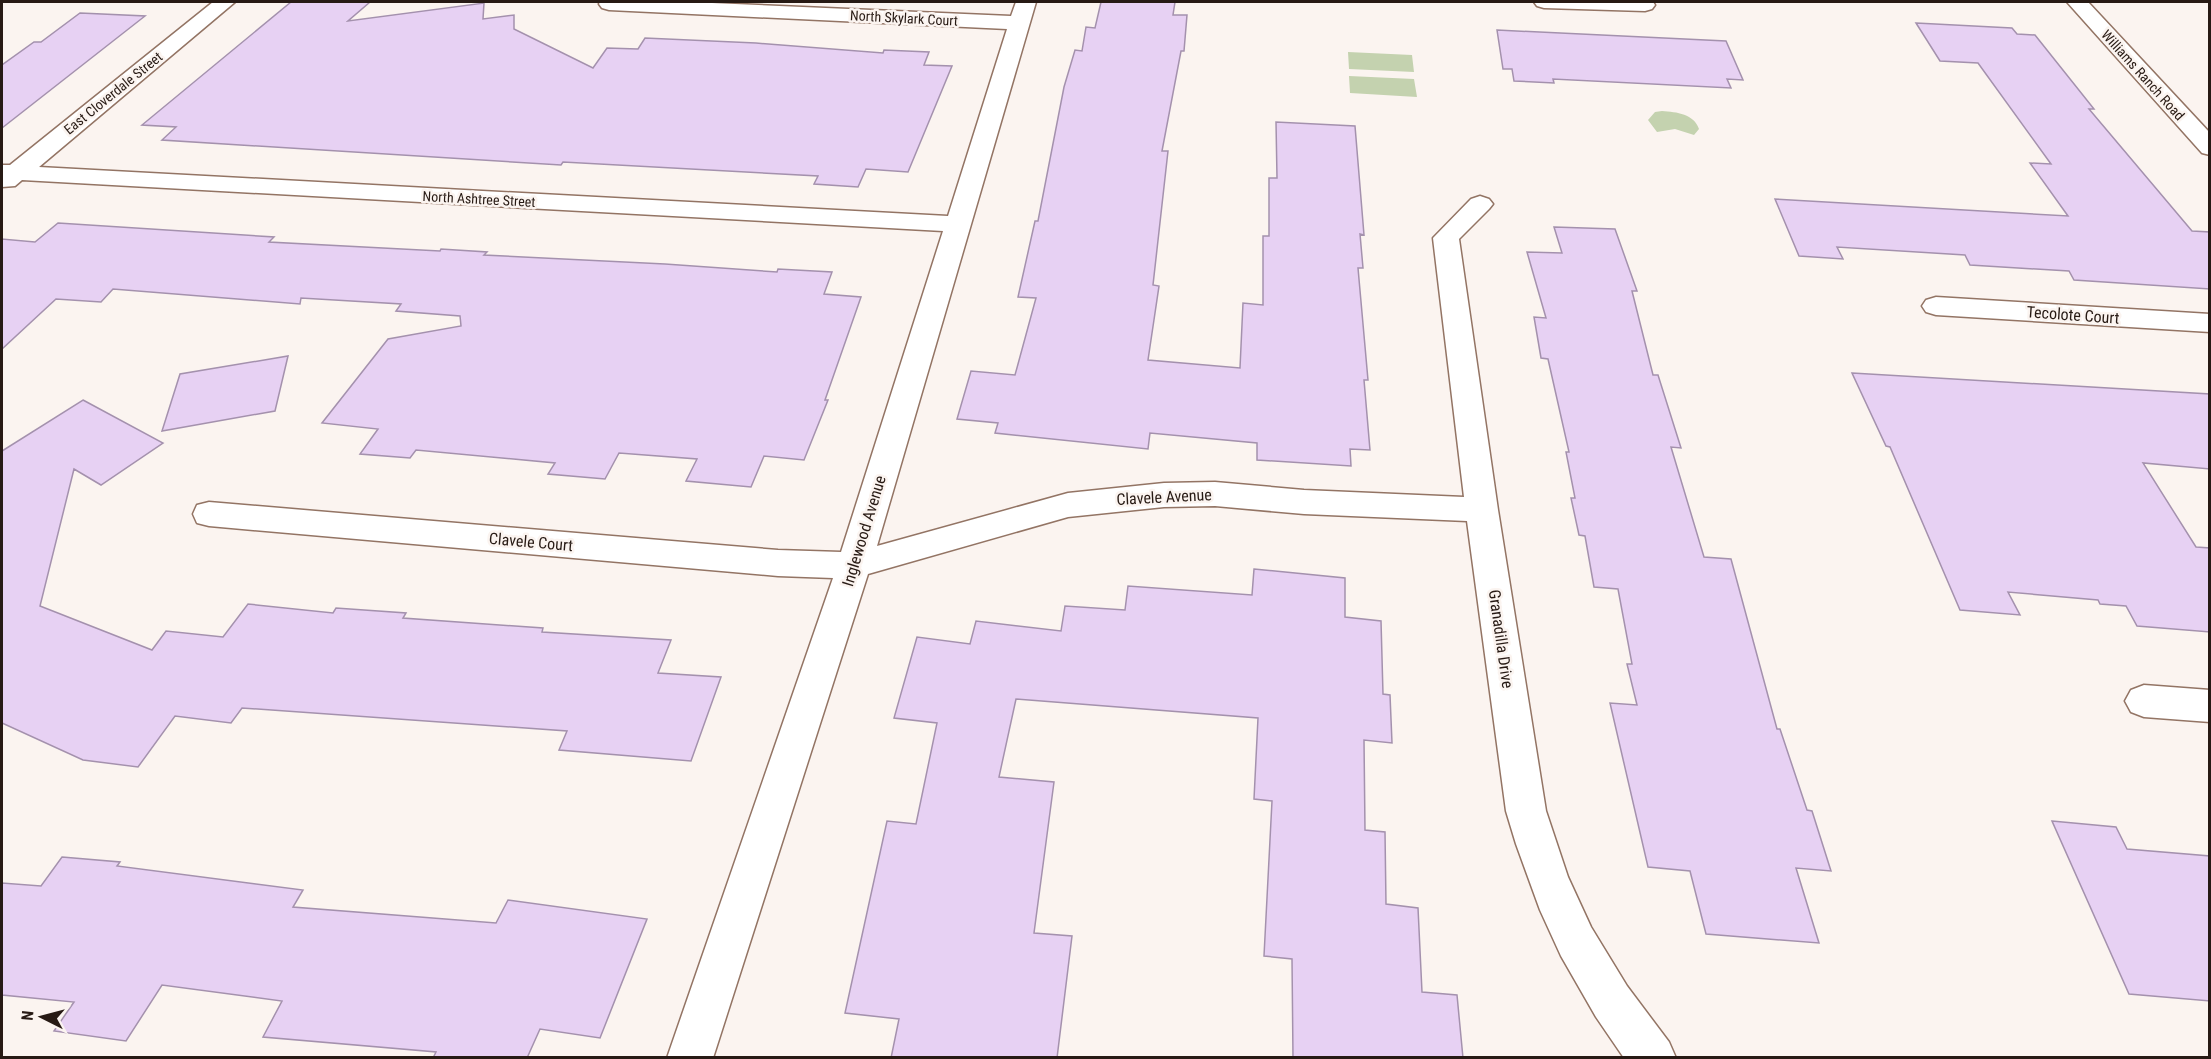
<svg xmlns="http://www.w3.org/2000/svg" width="2211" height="1059" font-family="'Roboto Condensed',sans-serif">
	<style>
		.green { fill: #c4d2af }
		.building { fill: #e7d1f3; stroke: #a491ad; stroke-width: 1.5 }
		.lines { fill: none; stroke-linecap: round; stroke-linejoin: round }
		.minor-casing { stroke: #937464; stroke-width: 3 }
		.minor { fill: #fff; fill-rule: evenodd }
		.labels { text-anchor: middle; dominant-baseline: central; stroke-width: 5; stroke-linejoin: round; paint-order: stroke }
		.far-street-label { font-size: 14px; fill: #271a14; stroke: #fbf4f0 }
		.street-label { font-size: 16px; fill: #271a14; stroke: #fbf4f0 }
	</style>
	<rect width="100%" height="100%" fill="#fbf4f0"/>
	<path class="green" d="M1348,52L1412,55L1414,72L1349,69Z
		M1349,76L1414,79L1417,97L1350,93Z
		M1662,111C1677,112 1694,114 1699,129L1694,135L1675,129L1657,132L1648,120L1655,112Z"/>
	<path class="building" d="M291,2H370L348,21L484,3L483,19L514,15V29L593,68L607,48L638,49L645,38L756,43L883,53L884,50L929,52L924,65L952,66L908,172L866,169L858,187L814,184L818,176L563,162L561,165L162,140L176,127L142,125Z
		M1101,2H1175L1173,15H1187L1184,51H1181L1162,151H1168L1153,285L1159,286L1148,360L1240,368L1243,303L1263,305V236H1269V178H1277L1276,122L1355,126L1364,235L1360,234L1363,268H1358L1368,380H1364L1370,450L1350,449L1351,466L1257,460V443L1150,433L1148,449L995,433L998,423L957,419L971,371L1015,375L1036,298L1018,297L1035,221H1038L1064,87L1075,50L1082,51L1086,27L1095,28Z
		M80,13L145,16L2,128V65L34,42H41Z
		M1916,23L2012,28L2017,34L2035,35L2094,109H2089L2192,231L2210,232V289L2074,280L2069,271L1970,265L1965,255L1837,247L1843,259L1799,256L1775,199L2068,216L2030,163L2051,164L1978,63L1940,61Z
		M1497,30L1726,41L1743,80L1727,79L1731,88L1553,79L1554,83L1514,81L1512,69H1503Z
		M58,223L274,237L269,242L440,251L441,249L487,252L484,255L665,264L777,272L778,269L832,272L824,294L861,297L825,400H828L804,460L764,456L751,487L686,481L697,459L619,453L605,479L548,474L555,463L416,450L410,458L360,454L378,429L322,423L388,339L461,326L460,316L396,311L401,304L301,298L300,304L113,289L101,302L56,299L2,349V239L35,242Z
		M1554,227L1615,229L1637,291H1632L1653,375H1658L1681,448L1671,447L1704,557L1731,559L1777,729H1780L1807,810L1812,811L1831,871L1796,868L1819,943L1706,934L1690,871L1648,867L1610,703L1637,705L1627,664H1632L1618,589L1594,587L1585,536L1579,535L1571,498H1575L1566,452H1569L1548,359L1541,358L1534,317L1546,318L1527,252L1562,253Z
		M288,356L275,411L162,431L180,374Z
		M1852,373L2210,394V469L2143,463L2196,547L2210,548V632L2137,626L2126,606L2100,604L2098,600L2008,592L2020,615L1960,610L1890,447L1886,446Z
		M83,400L163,443L101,485L74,469L40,606L152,650L166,631L223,637L248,604L333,613L336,608L406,613L403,618L543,628L542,632L671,640L658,673L721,677L691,761L559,750L567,731L242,708L231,723L175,716L138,767L83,760L2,723V451Z
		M1254,569L1345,578V617L1381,621L1383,694L1390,695L1392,743L1364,740L1365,830L1385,832L1386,904L1418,908L1422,992L1457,995L1463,1058H1293L1292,959L1264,956L1272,801L1254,799L1258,718L1016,699L999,777L1054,782L1034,933L1072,936L1057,1058H891L899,1019L845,1013L887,821L916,824L937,723L894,718L917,637L970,644L976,621L1061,631L1065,606L1125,610L1128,586L1252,595Z
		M2052,821L2116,827L2127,849L2210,856V1001L2129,994Z
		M62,857L120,862L117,866L303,890L293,907L496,923L508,900L647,919L600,1038L540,1029L527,1058H433L436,1052L263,1037L282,1001L162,985L126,1041L54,1031L74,1002L2,995V883L41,886Z"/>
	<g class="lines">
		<defs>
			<path id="minor" d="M213,2H235L39,167L948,216L1007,29L609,10L602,8L599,4L600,2H689L1011,16L1016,2H1036L877,546L1068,493L1164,483L1215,482L1304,490L1464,497L1433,238L1471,199L1480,196L1489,199L1493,204L1489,209L1459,239L1498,510L1546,811L1568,877L1591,927L1627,986L1669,1042L1676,1058H1624L1596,1017L1561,956L1540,910L1516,844L1506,811L1467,521L1304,514L1215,506L1164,507L1068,517L868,574L713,1058H667L833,578L778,576L209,526L197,523L193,514L197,505L209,502L778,550L841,552L943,231L22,180L15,186L2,187V165H10Z
				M1534,2H1653L1655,5L1652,9L1645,11L1544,8L1537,6Z
				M2067,2H2088L2210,133V155L2202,153Z
				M1936,297L2210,314V332L1936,315L1926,312L1922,306L1926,300Z
				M2144,685L2210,690V722L2144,717L2131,712L2125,701L2131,690Z"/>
		</defs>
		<use href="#minor" class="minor-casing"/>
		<use href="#minor" class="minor"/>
	</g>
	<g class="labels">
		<g class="far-street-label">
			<text transform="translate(904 18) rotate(3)">North Skylark Court</text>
			<text transform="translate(2143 75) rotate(48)">Williams Ranch Road</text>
			<text transform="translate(113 93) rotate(-39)">East Cloverdale Street</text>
			<text transform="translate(479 199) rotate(3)">North Ashtree Street</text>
		</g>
		<g class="street-label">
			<text transform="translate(2073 315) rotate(4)">Tecolote Court</text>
			<text transform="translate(1164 497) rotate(-3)">Clavele Avenue</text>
			<text transform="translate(864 531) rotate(-73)">Inglewood Avenue</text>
			<text transform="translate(531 542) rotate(5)">Clavele Court</text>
			<text transform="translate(1501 639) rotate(82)">Granadilla Drive</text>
		</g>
	</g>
	<rect width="2211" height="1059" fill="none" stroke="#271a14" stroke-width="6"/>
	<g transform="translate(42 1017) rotate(276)" stroke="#fbf4f0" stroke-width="4.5" paint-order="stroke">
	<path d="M0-4.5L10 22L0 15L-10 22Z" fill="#271a14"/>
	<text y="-9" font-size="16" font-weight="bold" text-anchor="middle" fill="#271a14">N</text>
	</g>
</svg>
